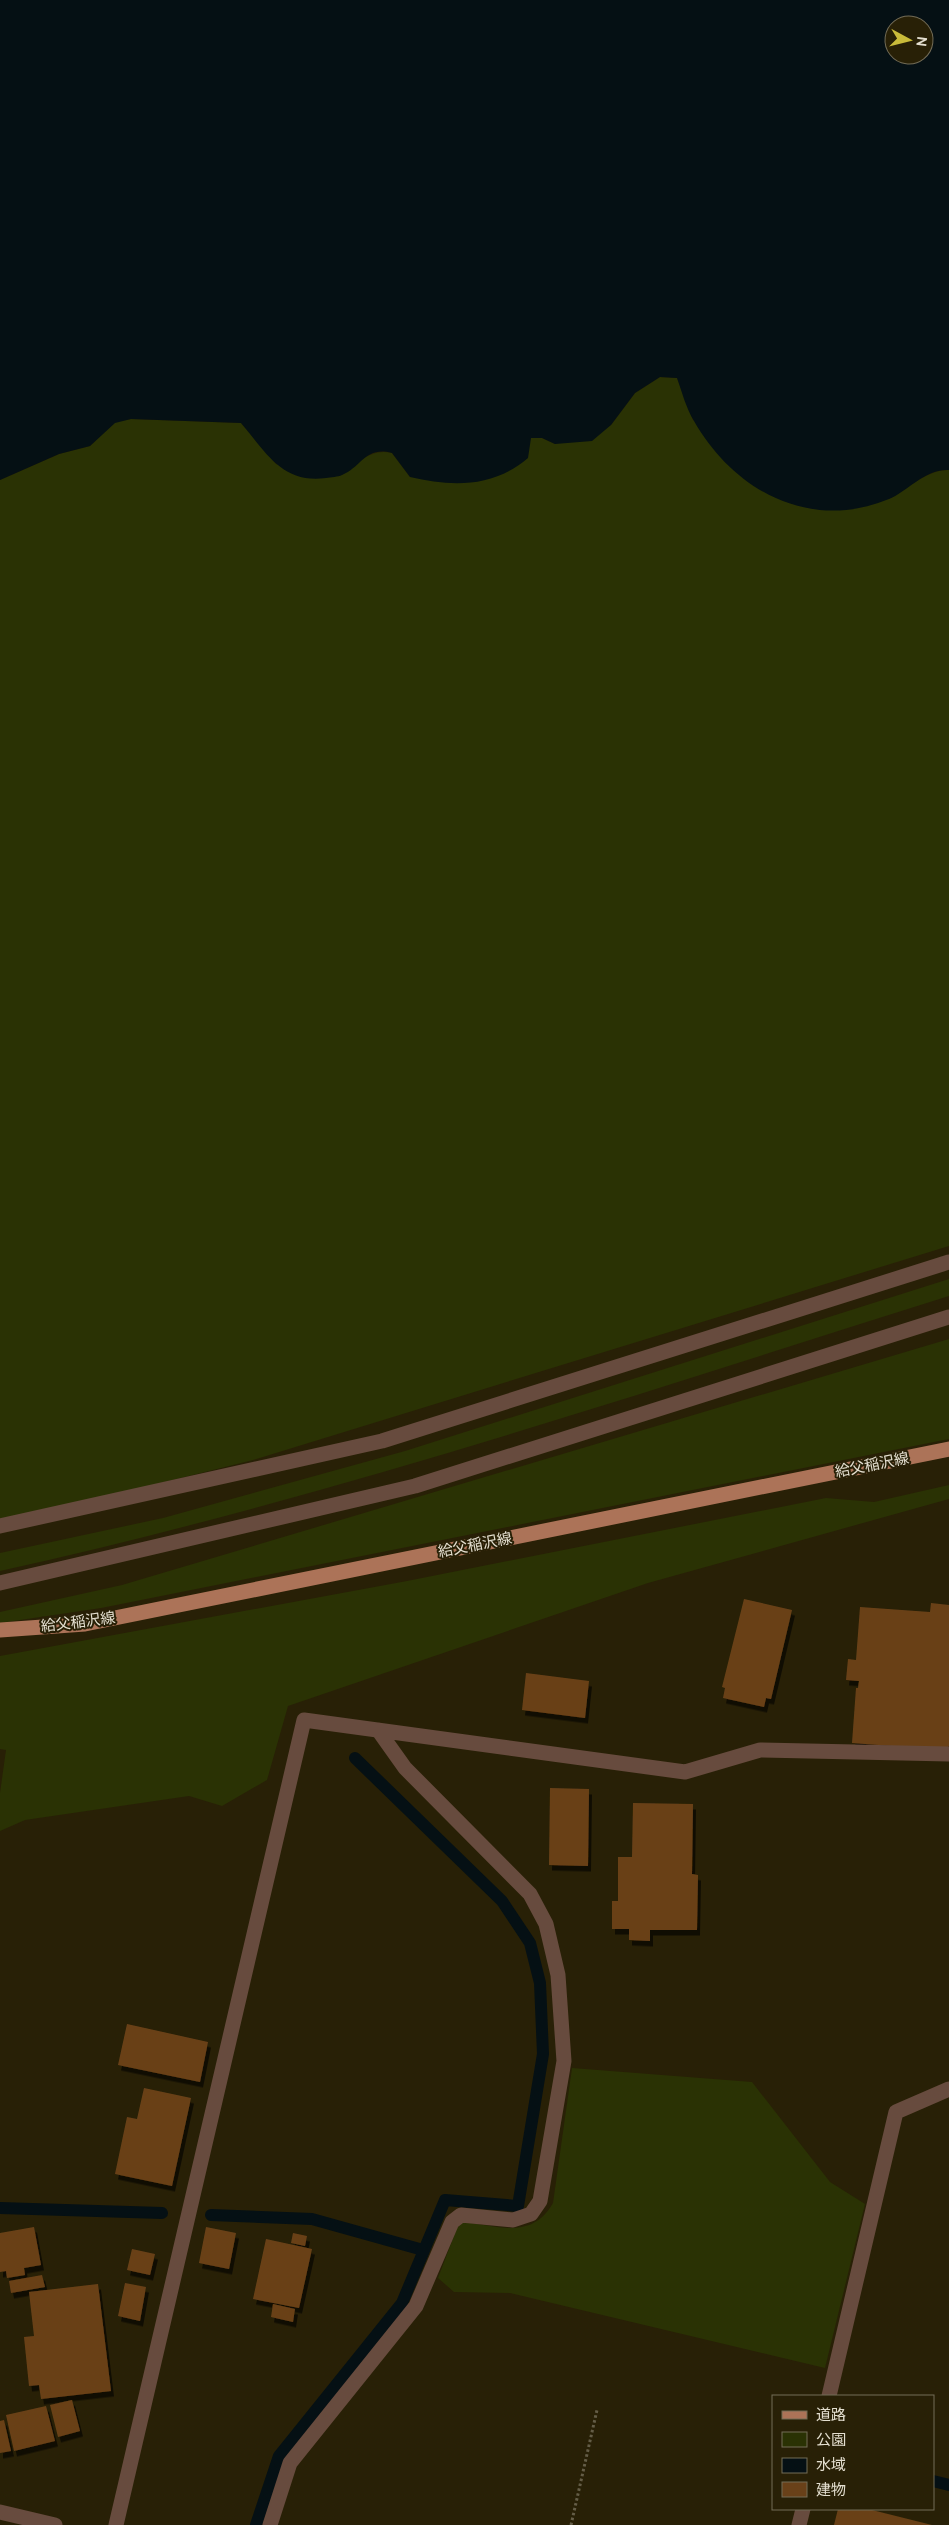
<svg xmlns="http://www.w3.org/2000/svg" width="949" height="2525" font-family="Cabin,'Noto Sans JP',sans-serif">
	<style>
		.green { fill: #2a3204 }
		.water { fill: #051014; fill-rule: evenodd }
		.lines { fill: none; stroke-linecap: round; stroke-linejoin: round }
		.stream { stroke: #051014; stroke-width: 12 }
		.building { fill: #694119; filter: url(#shadow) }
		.path { stroke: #645d47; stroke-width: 3; stroke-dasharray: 2.5 2.5; stroke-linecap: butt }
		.minor { stroke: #674b3e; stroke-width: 15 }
		.major { stroke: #ac7358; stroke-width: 15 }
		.labels { text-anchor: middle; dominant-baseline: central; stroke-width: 4; stroke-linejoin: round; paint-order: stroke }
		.street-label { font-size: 15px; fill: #e4dfd0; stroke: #282006 }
	</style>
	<defs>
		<filter id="shadow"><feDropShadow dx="3" dy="5.5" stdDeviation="0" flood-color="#0009"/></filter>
	</defs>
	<rect width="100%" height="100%" fill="#282006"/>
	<path class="green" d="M660,377L677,378L693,420L889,499C906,489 929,469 949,470V1246L253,1460L0,1523V480L59,454L90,446L115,422L131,419L241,423L276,464L342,475C357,463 371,448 392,453L410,477L531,438H542L555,444L611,425L635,393Z
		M949,1279V1296C635,1395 322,1500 0,1571V1553L163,1518L405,1451Z
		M949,1339V1439L101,1608L0,1623V1612L122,1585Z
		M949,1485V1499L648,1583L288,1706L267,1780L222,1806L189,1796L25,1820L0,1831V1793L6,1750L0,1749V1656L407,1581L826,1498L874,1502Z
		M572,2068L752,2082L830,2182L865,2204L825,2368L510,2293L454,2292L438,2278L457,2228L463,2222C499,2226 532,2240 553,2203Z"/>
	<path class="water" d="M0,0H949V470C926,468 908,491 889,499C810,532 734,491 694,421C686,408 682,392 677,378L660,377L635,393L611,425L592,441L555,444L542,438H531L528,458C493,488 452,487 410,477L392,453C365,446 362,467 342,475C338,477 331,477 326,478C282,484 266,452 241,423L131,419L115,423L90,446L59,454L0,480ZM894,25H924V55H894Z"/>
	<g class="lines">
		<path class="stream" d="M0,2208L162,2213
			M211,2215L312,2219L423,2250
			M933,2481L949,2485
			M256,2525L279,2456L402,2303L445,2200L518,2206L543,2054L540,1983L530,1943L502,1901L355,1758"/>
	</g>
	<path class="building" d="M744,1599L792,1610L771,1699L766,1698L764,1707L723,1698L725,1688L722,1687Z
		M931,1603L949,1605V1746L945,1750L852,1743L856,1688H858L859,1681L846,1680L848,1659L856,1660L860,1607L930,1612Z
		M526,1673L589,1681L585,1718L522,1710Z
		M550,1788L589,1789L588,1866L549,1865Z
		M633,1803L693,1804L692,1874L698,1875L697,1930H650V1941L629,1940V1929H612V1901H618V1857H632Z
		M127,2024L208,2042L200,2082L118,2065Z
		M144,2088L191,2098L172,2186L115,2174L127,2117L137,2119Z
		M34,2227L41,2265L24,2268L25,2275L7,2278L6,2271L0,2272V2233Z
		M206,2227L236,2233L229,2269L199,2263Z
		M293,2233L307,2236L305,2246L291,2243Z
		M266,2239L312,2249L299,2308L253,2299Z
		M132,2249L155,2254L150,2275L127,2270Z
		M42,2275L45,2287L11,2293L9,2281Z
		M125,2283L146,2287L140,2321L118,2316Z
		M98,2284L111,2391L41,2399L39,2385L29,2386L24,2337L34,2336L29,2292Z
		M273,2304L295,2309L293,2322L271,2317Z
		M72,2400L80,2431L58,2437L50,2405Z
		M46,2406L55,2441L14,2451L6,2415Z
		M4,2420L11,2451L0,2453V2421Z
		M838,2509H868L932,2525H834Z"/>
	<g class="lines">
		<path class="path" d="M571,2525L597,2410"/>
		<path class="minor" d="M0,1526L382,1441L949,1262
			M0,1583L415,1486L949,1317
			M829,2396L896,2112L949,2089
			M0,2512L55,2525
			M116,2525L304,1720L685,1772L760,1750L949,1754
			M270,2525L290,2463L416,2306L452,2222L461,2215L513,2220L531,2214L540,2201L564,2061L558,1975L546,1924L530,1894L405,1768L378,1730
			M799,2525L803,2509"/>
		<path class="major" d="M0,1630L85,1624L949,1449"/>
	</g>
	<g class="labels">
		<g class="street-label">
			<text transform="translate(872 1465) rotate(-11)">給父稲沢線</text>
			<text transform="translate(475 1545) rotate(-11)">給父稲沢線</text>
			<text transform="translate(78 1622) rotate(-7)">給父稲沢線</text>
		</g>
	</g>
	<rect x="772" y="2395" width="162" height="115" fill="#282006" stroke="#736c57"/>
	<rect x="782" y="2411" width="25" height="8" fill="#ac7358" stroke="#736c57"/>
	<text x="816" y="2420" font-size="15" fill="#e4dfd0">道路</text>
	<rect x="782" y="2432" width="25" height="15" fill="#2a3204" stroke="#736c57"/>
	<text x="816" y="2445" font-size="15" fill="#e4dfd0">公園</text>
	<rect x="782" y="2458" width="25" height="15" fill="#051014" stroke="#736c57"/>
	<text x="816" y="2470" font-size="15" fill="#e4dfd0">水域</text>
	<rect x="782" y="2482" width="25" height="15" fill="#694119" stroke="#736c57"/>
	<text x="816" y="2495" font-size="15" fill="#e4dfd0">建物</text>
	<g transform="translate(909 40) rotate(97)"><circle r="24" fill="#282006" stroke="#736c57"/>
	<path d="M0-4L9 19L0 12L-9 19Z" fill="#c9bb3a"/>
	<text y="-8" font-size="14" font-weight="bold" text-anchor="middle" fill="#e4dfd0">N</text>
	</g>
</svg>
